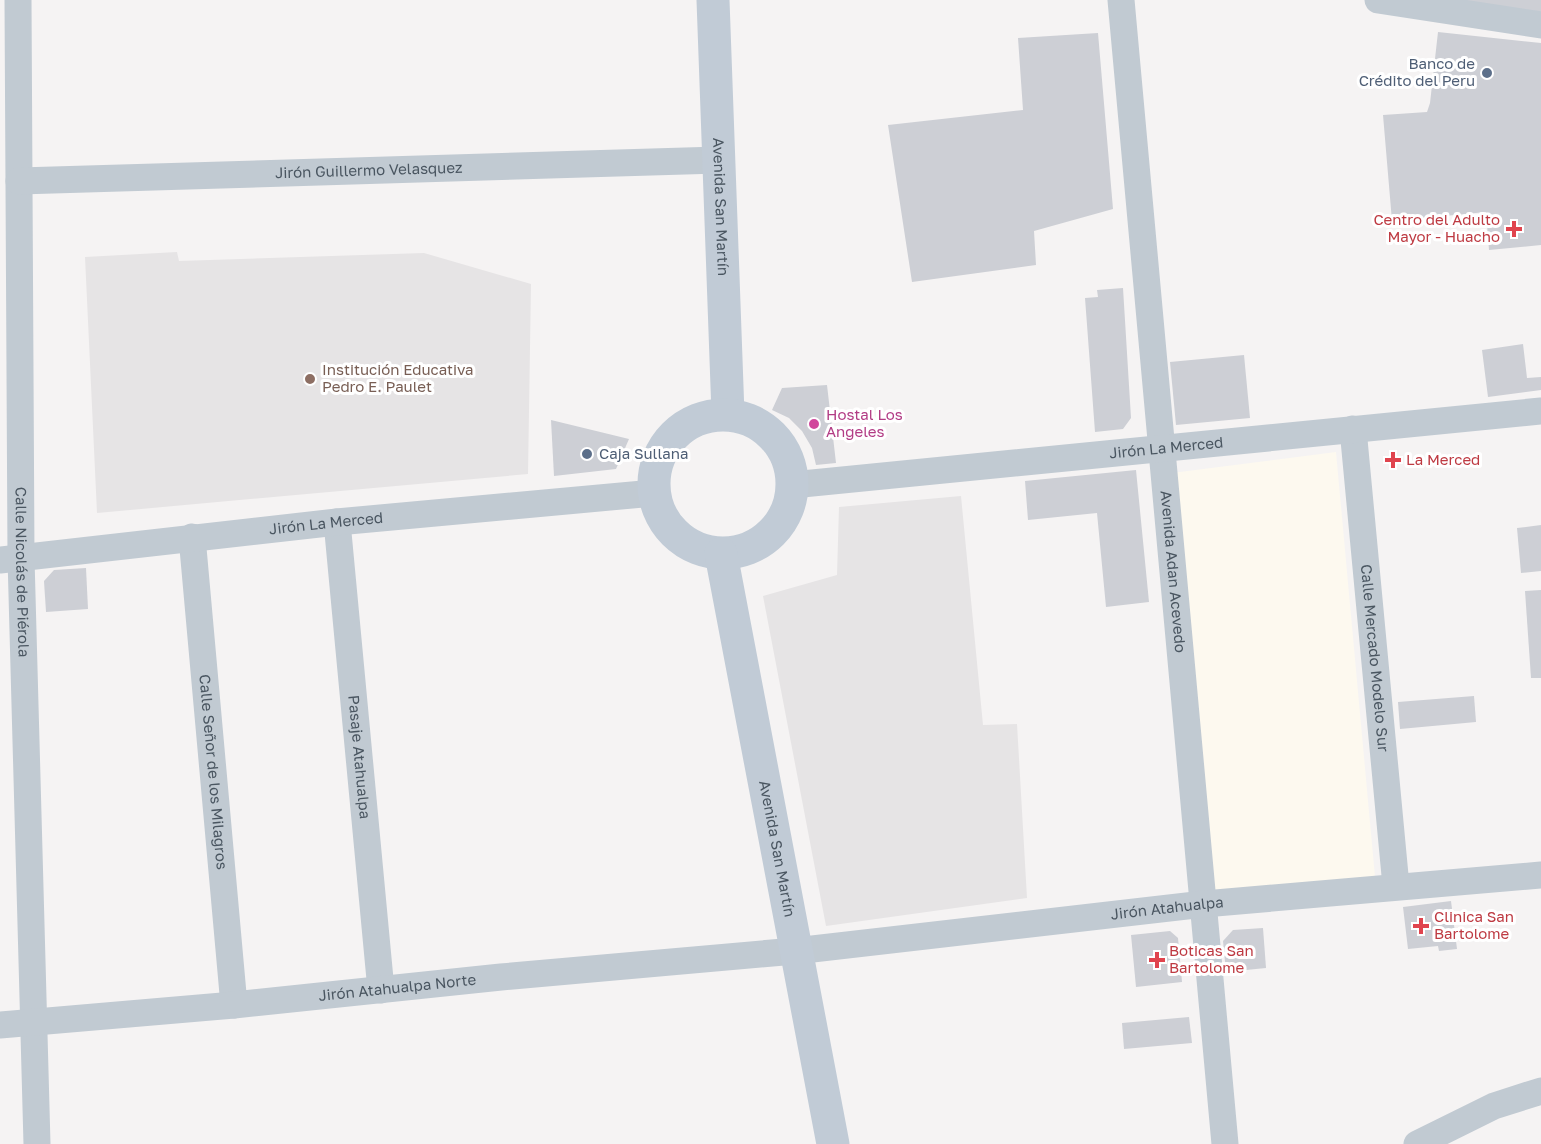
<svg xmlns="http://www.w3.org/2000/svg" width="1541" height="1144" font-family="'Golos Text',sans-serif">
	<rect width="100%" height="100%" fill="#f5f3f3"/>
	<polygon fill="#fdf9ef" points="1336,452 1375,877 1212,894 1172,473"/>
	<g fill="#e6e4e5">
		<polygon points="177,252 179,261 424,253 531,284 528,474 97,513 85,257"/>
		<polygon points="961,496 983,725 1017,724 1027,898 826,926 763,596 837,575 839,507"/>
	</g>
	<g fill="#cdcfd5">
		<polygon points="1457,0 1541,0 1541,12"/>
		<polygon points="1438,32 1541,43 1541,245 1489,250 1486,212 1392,221 1383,115 1427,112 1430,103"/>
		<polygon points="1098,33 1113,209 1034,231 1036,265 912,282 888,125 1023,110 1018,38"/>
		<polygon points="1123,288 1131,418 1123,429 1095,432 1085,298 1098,297 1097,290"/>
		<polygon points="1523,344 1527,378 1541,377 1541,390 1488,397 1482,350"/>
		<polygon points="1244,355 1250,418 1176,425 1170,362"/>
		<polygon points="827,385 836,463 816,465 812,448 802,431 789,418 772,410 782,388"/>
		<polygon points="551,420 629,439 616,469 554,476"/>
		<polygon points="1136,470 1149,602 1106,607 1097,513 1028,520 1025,481"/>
		<polygon points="1541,525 1541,571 1521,573 1517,528"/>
		<polygon points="86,568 88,609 46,612 44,581 54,570"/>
		<polygon points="1541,590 1541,678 1531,678 1525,591"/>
		<polygon points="1474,696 1476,722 1400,729 1398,702"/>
		<polygon points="1451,901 1457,949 1439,951 1438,946 1408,949 1403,907"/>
		<polygon points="1263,928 1266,968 1226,972 1223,941 1233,930"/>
		<polygon points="1170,931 1178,938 1182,982 1136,987 1131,935"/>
		<polygon points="1189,1017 1192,1043 1124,1049 1122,1023"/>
	</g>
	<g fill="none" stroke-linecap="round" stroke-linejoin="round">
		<g stroke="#c1cad2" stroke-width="27">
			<path id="s1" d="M18,0l3,558 16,586"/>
			<path id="s2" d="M1121,0l104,1144"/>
			<polyline points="1378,0 1541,25"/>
			<path id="s3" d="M19,181l700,-21"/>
			<path id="s4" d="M1353,429l43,457"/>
			<path id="s5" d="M792,485l749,-74"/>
			<path id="s6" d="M337,522l44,468"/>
			<path id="s7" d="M192,537l42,468"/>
			<path id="s8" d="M0,560l337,-38 317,-29"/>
			<path id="s9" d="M0,1025l234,-20 267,-28 294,-26 409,-47 337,-29"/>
			<polyline points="1417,1144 1494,1106 1541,1091"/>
		</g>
		<g stroke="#c1cbd6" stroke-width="33">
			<path id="s10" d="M713,0l15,414"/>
			<circle cx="723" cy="484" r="69"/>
			<path id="s11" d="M721,554l112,590"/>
		</g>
	</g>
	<g fill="#5c6f8a" stroke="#fff" stroke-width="2">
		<circle cx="1487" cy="73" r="6"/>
		<circle cx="587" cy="454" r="6"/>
	</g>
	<g fill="#e0444e" stroke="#fff" stroke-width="2">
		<path d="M1511 220h6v6h6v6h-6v6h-6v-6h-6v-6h6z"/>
		<path d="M1390 451h6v6h6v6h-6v6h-6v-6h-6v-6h6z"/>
		<path d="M1418 917h6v6h6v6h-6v6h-6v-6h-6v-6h6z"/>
		<path d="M1154 951h6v6h6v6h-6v6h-6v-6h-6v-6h6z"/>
	</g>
	<circle fill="#8d6e63" stroke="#fff" stroke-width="2" cx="310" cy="379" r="6"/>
	<circle fill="#d1479c" stroke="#fff" stroke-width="2" cx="814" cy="424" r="6"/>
	<g text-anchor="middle" stroke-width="6" stroke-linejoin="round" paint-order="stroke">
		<g font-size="15" fill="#4e5e75" stroke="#fff" text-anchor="end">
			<text x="1475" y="69">Banco de<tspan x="1475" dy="17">Crédito del Peru</tspan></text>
			<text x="599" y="459" text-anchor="start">Caja Sullana</text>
		</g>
		<g font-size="15" fill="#4a5661" stroke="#fff">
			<text dy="5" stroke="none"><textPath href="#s3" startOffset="350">Jirón Guillermo Velasquez</textPath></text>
			<text dy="5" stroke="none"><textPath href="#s10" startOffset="207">Avenida San Martín</textPath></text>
			<text dy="5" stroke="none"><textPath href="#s5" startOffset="376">Jirón La Merced</textPath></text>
			<text dy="5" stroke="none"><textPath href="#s8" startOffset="328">Jirón La Merced</textPath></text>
			<text dy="5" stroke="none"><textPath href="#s1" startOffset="572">Calle Nicolás de Piérola</textPath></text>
			<text dy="5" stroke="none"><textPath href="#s2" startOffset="574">Avenida Adan Acevedo</textPath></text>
			<text dy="5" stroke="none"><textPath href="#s4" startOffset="230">Calle Mercado Modelo Sur</textPath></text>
			<text dy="5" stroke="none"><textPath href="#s6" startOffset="236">Pasaje Atahualpa</textPath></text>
			<text dy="5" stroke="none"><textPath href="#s7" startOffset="236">Calle Señor de los Milagros</textPath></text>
			<text dy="5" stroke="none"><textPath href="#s11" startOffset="300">Avenida San Martín</textPath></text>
			<text dy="5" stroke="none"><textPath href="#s9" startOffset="1173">Jirón Atahualpa</textPath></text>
			<text dy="5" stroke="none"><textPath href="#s9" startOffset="399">Jirón Atahualpa Norte</textPath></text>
		</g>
		<g font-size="15" fill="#be3a42" stroke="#fff" text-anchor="start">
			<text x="1500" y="225" text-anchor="end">Centro del Adulto<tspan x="1500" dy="17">Mayor - Huacho</tspan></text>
			<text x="1406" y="465">La Merced</text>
			<text x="1434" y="922">Clinica San<tspan x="1434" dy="17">Bartolome</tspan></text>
			<text x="1169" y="956">Boticas San<tspan x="1169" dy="17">Bartolome</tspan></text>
		</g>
		<g font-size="15" fill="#785e54" stroke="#fff" text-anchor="start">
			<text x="322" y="375">Institución Educativa<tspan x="322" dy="17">Pedro E. Paulet</tspan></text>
		</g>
		<g font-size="15" fill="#b23c85" stroke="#fff" text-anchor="start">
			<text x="826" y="420">Hostal Los<tspan x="826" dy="17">Angeles</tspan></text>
		</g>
	</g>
</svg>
